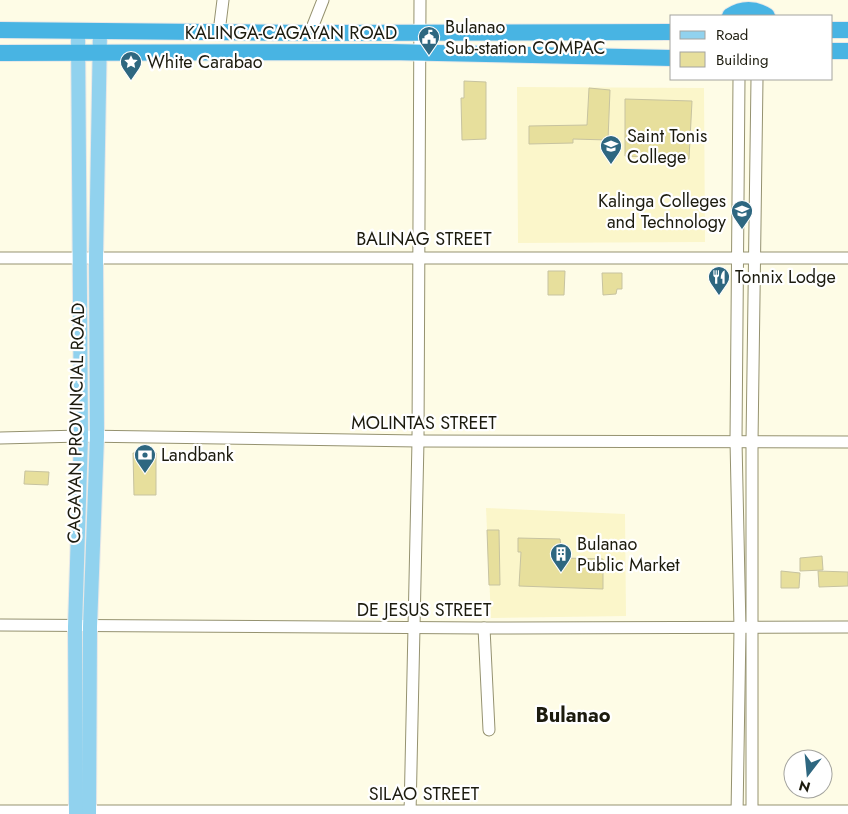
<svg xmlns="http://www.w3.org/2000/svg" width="848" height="814" font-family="Jost,sans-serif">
	<rect width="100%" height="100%" fill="#fefce6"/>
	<g fill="#fbf6ca">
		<polygon points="517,87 704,88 705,242 518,243"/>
		<polygon points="486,508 625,514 626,616 491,618"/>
	</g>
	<g fill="#e7df9c" stroke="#c7c3a0">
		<polygon points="464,81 486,82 486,139 462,140 461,98 464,98"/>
		<polygon points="589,88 610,90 608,140 573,139 573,143 529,144 529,126 587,125"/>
		<polygon points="625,99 692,101 689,159 625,156"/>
		<polygon points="548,271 565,271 564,295 548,295"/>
		<polygon points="602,273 622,273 622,289 617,289 616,294 603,295"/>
		<polygon points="133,453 156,453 156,495 134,495"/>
		<polygon points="25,471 49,472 48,485 24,484"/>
		<polygon points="487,530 499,530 500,585 489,585"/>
		<polygon points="518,538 560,539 563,558 603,559 603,589 519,586 521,552 518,552"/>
		<polygon points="822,556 823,570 800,571 800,558"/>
		<polygon points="781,571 800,573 799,588 781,588"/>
		<polygon points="818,571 848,572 848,586 819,587"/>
	</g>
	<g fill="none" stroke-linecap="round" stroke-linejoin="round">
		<g stroke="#959270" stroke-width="13">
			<g id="minor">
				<polyline points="219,32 223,0"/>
				<polyline points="310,33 323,0"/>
				<polyline points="0,258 848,258"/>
				<polyline points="0,438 81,436 418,441 848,442"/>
				<polyline points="0,625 484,628 848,627"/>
				<polyline points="484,628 489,730"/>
				<polyline points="0,811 848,811"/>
				<polyline points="410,814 418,441 420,0"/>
				<polyline points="737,814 740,629 736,441 739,79"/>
				<polyline points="752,814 752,442 757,79"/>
			</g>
		</g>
		<g stroke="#e8e8e7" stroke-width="16">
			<g id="major">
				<polyline points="76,814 75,627 81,436 78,32"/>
				<polyline points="89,814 90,627 97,437 96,258 100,32"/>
			</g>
		</g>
		<g stroke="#e8e8e7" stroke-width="18">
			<g id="highway">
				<path d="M730,16c12,-8 25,-8 37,0"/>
				<polyline points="0,30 310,33 672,32"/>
				<polyline points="832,30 848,30"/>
				<polyline points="832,51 848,51"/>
				<polyline points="0,53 389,52 672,58"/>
			</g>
		</g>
		<use href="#minor" stroke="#fff" stroke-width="11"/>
		<use href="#major" stroke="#91d2ee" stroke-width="14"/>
		<use href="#highway" stroke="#48b4e3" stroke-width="16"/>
	</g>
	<defs>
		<g id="civic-pin" transform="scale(1.125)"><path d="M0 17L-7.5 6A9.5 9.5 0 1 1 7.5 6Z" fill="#2e6780" stroke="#fff"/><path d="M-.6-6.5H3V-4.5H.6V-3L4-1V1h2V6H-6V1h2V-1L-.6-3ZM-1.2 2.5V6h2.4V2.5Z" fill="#fff"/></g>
		<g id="sight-pin" transform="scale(1.125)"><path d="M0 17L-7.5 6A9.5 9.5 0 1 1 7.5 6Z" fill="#2e6780" stroke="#fff"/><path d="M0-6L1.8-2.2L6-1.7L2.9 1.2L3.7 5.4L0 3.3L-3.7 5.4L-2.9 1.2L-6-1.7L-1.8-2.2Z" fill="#fff"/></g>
		<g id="university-pin" transform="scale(1.125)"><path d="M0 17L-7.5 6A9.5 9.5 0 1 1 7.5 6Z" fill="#2e6780" stroke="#fff"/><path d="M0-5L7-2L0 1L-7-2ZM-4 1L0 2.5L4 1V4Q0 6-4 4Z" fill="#fff"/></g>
		<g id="restaurant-pin" transform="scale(1.125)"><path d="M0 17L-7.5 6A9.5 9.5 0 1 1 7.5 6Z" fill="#2e6780" stroke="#fff"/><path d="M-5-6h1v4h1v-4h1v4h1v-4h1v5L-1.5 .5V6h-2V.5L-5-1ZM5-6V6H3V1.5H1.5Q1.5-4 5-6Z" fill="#fff"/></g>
		<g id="bank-pin" transform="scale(1.125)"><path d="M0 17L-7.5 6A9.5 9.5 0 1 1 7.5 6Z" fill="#2e6780" stroke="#fff"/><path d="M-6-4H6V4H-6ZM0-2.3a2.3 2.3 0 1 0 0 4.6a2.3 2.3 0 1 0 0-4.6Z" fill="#fff"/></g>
		<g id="building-pin" transform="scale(1.125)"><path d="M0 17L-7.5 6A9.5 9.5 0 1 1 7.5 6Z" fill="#2e6780" stroke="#fff"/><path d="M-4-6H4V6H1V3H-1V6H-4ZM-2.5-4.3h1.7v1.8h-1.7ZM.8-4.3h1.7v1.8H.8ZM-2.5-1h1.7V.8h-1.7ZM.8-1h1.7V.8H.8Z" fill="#fff"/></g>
	</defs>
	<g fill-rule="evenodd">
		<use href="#civic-pin" x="429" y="37"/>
		<use href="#sight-pin" x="131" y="62"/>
		<use href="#university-pin" x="611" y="146"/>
		<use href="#university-pin" x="742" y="211"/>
		<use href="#restaurant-pin" x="719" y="277"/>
		<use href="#bank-pin" x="145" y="455"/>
		<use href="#building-pin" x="561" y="554"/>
	</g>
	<g text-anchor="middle" stroke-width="4.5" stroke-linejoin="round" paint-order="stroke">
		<g font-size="18" fill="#1c1b0e" stroke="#fff" text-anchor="start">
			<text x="445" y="33">Bulanao<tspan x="445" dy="21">Sub-station COMPAC</tspan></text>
			<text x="147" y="68">White Carabao</text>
			<text x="627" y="142">Saint Tonis<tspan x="627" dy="21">College</tspan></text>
			<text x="726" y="207" text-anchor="end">Kalinga Colleges<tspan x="726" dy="21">and Technology</tspan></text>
			<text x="735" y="283">Tonnix Lodge</text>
			<text x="161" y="461">Landbank</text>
			<text x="577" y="550">Bulanao<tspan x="577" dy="21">Public Market</tspan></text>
		</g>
		<g font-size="18" fill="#1c1b0e" stroke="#fff">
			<text x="291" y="39">KALINGA-CAGAYAN ROAD</text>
			<text x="424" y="245">BALINAG STREET</text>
			<text transform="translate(76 423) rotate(-89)" y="6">CAGAYAN PROVINCIAL ROAD</text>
			<text x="424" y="429">MOLINTAS STREET</text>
			<text x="424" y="616">DE JESUS STREET</text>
			<text x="424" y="800">SILAO STREET</text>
		</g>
		<g font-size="20" font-weight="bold" fill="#1c1b0e" stroke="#fff">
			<text x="573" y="722">Bulanao</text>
		</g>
	</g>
	<rect x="670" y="15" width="162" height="65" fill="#ffffff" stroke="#a4a49f"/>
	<rect x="680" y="31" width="25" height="8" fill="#91d2ee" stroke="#a4a49f"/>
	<text x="716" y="40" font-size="15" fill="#1c1b0e">Road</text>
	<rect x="680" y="52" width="25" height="15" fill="#e7df9c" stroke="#a4a49f"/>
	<text x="716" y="65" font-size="15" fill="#1c1b0e">Building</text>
	<g transform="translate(808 774) rotate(196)"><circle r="24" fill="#ffffff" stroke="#a4a49f"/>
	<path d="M0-4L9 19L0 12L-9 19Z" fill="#2e6780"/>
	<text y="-8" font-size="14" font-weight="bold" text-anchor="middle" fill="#1c1b0e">N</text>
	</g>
</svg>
